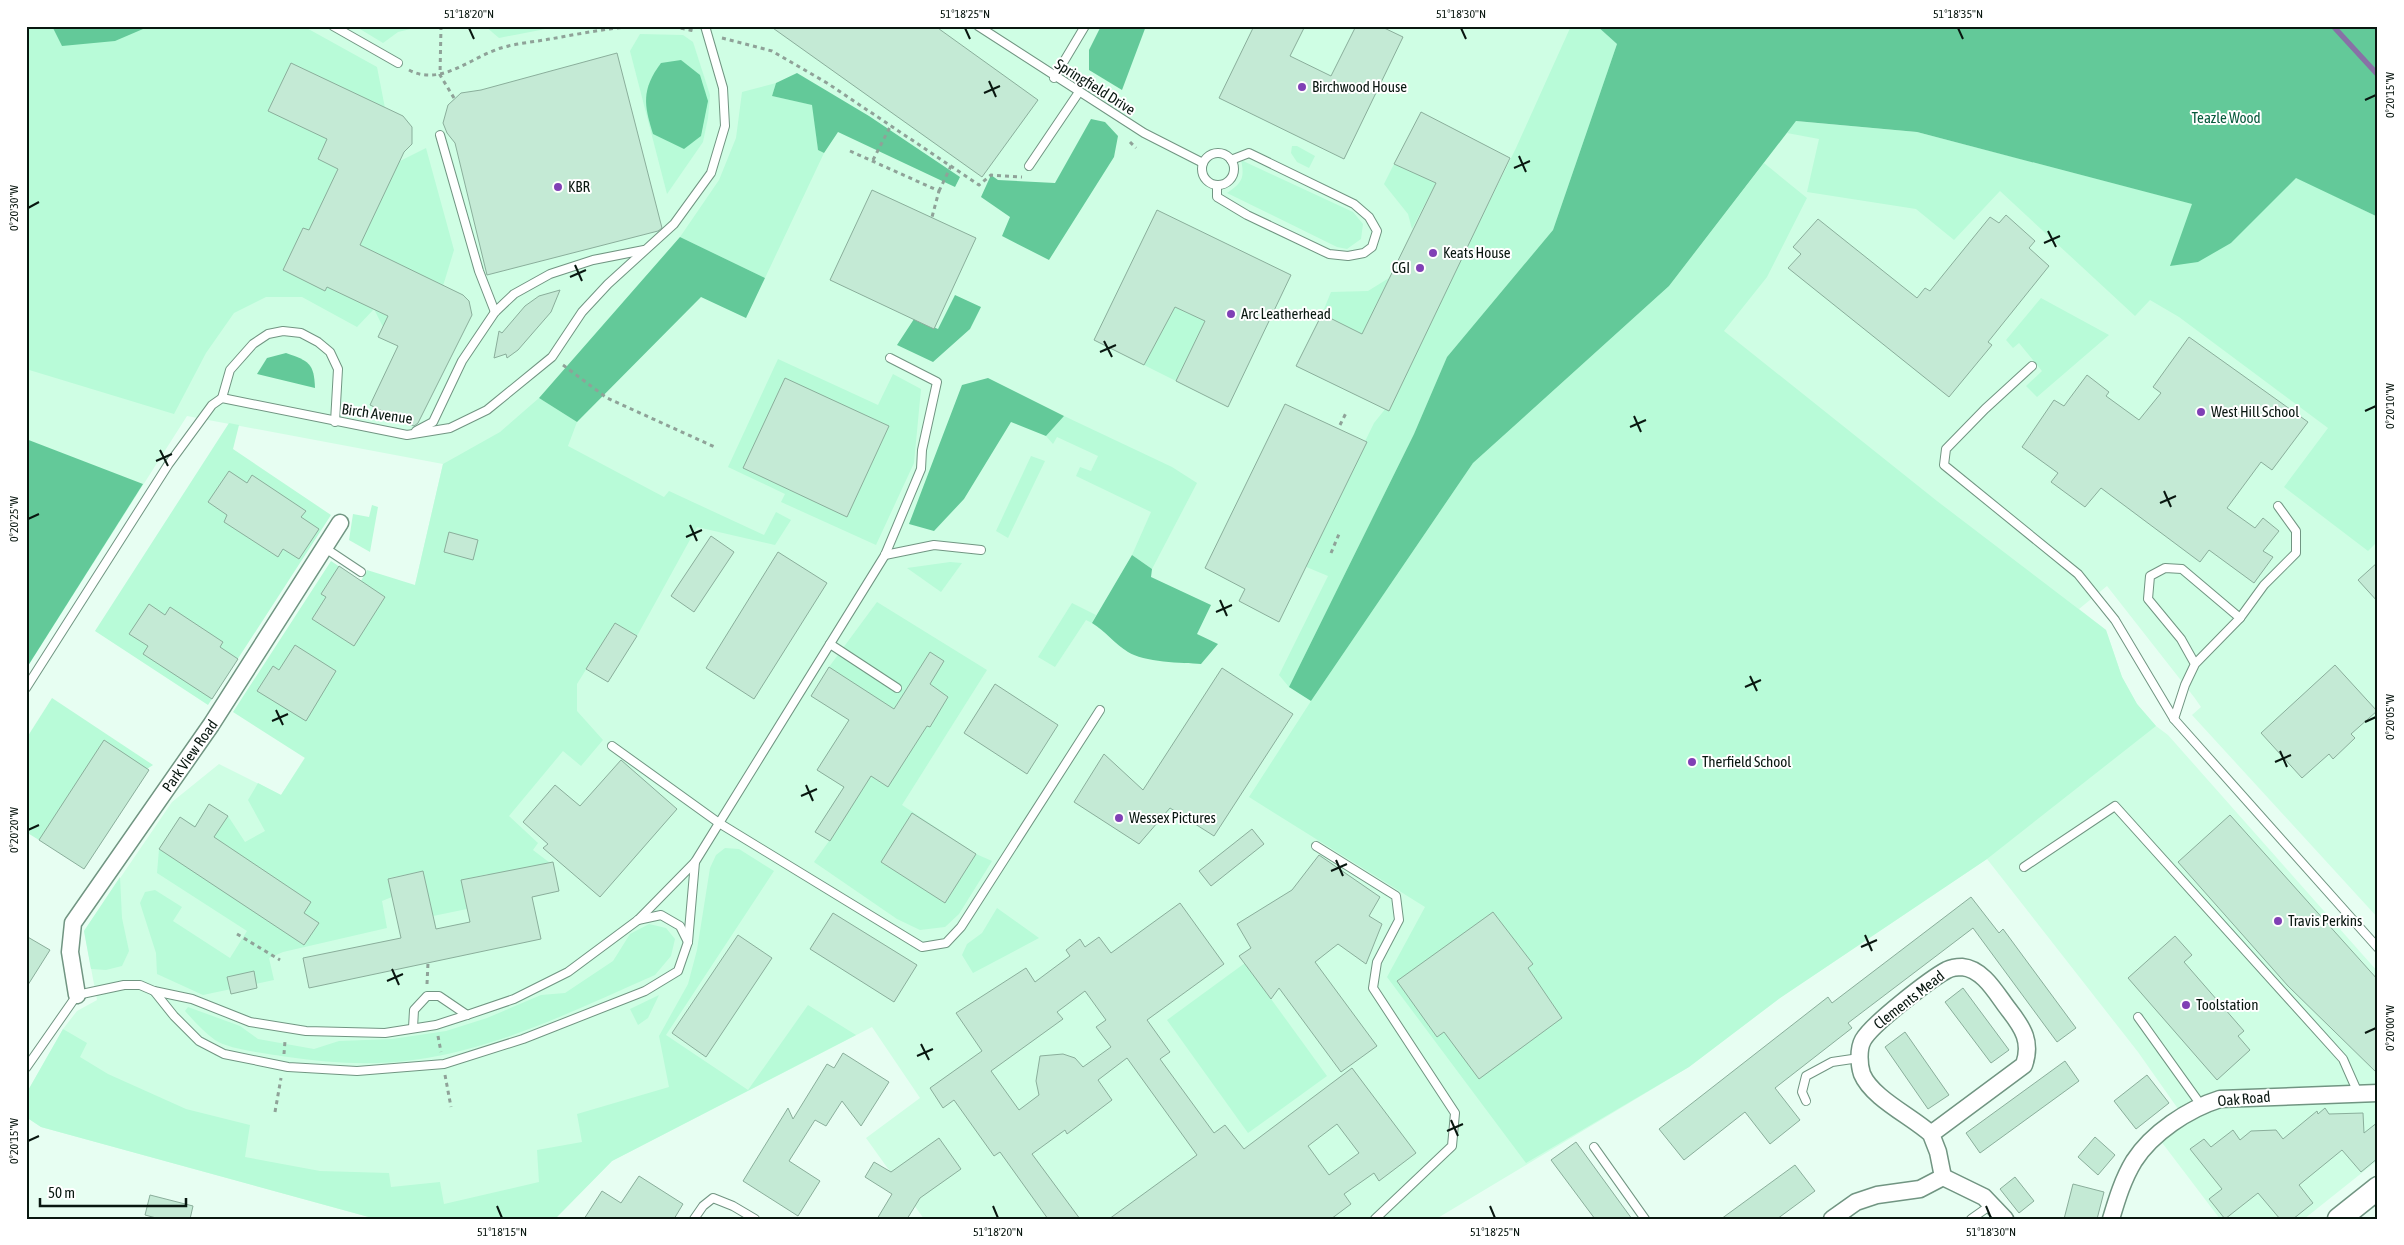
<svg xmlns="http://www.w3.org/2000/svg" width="2404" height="1245" font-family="'Asap Condensed',sans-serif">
	<rect width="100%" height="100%" fill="#e7fef2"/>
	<polygon fill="#cffee4" points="26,26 1597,26 1617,44 1796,121 2378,217 2378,918 2192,715 2201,707 2194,697 2107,586 2079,609 2106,630 2122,677 2137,704 2156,726 2168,735 2378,972 2378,1160 2304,1219 2220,1219 2157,1136 2183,1116 2138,1052 1987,859 1780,998 1689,1067 1436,1219 924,1219 866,1138 920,1098 872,1027 612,1161 555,1219 376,1219 41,1127 26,1117 26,1094 63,1029 77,1011 97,1000 84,931 172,802 219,764 281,795 415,585 443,464 187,416 26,669"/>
	<g fill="#b8fbd8">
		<polygon points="26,26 303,26 377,67 385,108 400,161 426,148 454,250 443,286 383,327 374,309 357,327 302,297 266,297 234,313 206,353 174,414 26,369"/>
		<polygon points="355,26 423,26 398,32 383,43"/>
		<polygon points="485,26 561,26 499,38"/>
		<polygon points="1571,26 1597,26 1617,44 1553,230 1447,357 1414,434 1289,687 1279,675 1328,576 1304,566 1374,423 1390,403 1516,148"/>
		<polygon points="640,34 683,35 693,42 710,95 708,118 703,142 667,194 630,51"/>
		<polygon points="776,83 772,96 813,105 818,150 824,153 765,278 680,237 719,180 736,138 742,92"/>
		<polygon points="1796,121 1917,132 2193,204 2171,266 2231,243 2296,177 2378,217 2378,541 2368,551 2284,487 2328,428 2179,317 2150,300 2135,316 2000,191 1954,240 1916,209 1807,192 1819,139 1787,133"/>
		<polygon points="1292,146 1297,146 1315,156 1309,168 1297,162 1291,153"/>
		<path d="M1241,160l112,52 10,12 -2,15 -14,10 -10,-2 -110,-54c15,-10 18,-15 14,-33z"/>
		<polygon points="1764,163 1807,198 1767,277 1724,331 1937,501 2106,630 2122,677 2137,704 2156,726 1987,859 1780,998 1689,1067 1526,1163 1387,977 1425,907 1249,797 1311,701 1473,463 1669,286"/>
		<polygon points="1394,164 1436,183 1412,229 1408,214 1384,184"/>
		<polygon points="1389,278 1362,334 1322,314 1331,292 1368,291"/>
		<polygon points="2041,298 2109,335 2037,397 2026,386 2042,371 2019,343 2013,348 2006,340"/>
		<polygon points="1175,307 1205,321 1176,381 1144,365"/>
		<polygon points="778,359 878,405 893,374 921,389 914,463 876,545 781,502 785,494 728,467"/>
		<polygon points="539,398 577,422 568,446 664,497 669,491 764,535 776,512 791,520 775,545 697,527 637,636 615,623 577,684 577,711 603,740 581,766 563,751 509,816 538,843 533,850 554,866 492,894 488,874 461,880 467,909 433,916 423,871 389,878 392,897 382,901 387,928 283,952 269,958 274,980 203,995 157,974 156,953 140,903 145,892 155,890 182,907 173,921 230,958 247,931 157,873 159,849 180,817 195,826 209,804 228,816 245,842 265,831 248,800 258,783 281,795 305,758 233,712 331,561 361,581 367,570 415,585 443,464 500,432"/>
		<polygon points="1064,416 1172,467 1197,483 1152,569 1132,555 1151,512 1076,476 1080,467 1091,471 1098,456 1057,437 1053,444 1046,436"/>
		<polygon points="229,423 239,425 233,449 331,515 208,705 95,631"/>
		<polygon points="1031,456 1045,461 1008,538 996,531"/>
		<polygon points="372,505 378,507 370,552 349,540 353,514 369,517"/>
		<polygon points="950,562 962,563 941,592 907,568"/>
		<polygon points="877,602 987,670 902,805 976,854 992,861 959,914 945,927 920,930 897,919 814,862 829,841 815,832 844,787 817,770 867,692 829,667"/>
		<polygon points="1072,603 1096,615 1092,623 1086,620 1055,667 1038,657"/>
		<polygon points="52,698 153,765 39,840 26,832 26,739"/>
		<polygon points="725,848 739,849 774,871 666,1035 748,1090 808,1005 856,1035 612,1161 555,1219 376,1219 41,1127 26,1117 26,1094 63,1029 87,1043 80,1057 108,1074 186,1109 250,1125 245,1157 320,1171 389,1173 391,1187 440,1182 444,1204 539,1182 537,1150 582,1142 577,1114 669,1087 659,1036 688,984 697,950 710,868 716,855"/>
		<polygon points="120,877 122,918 129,951 122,966 106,970 91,969 84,931"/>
		<polygon points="997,908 1039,938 973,973 962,955 967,944 982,933"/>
		<path d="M649,924l17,4 9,11 -4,17 -16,19c-78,34 -157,74 -242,85 -41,6 -84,3 -125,-3 -18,-3 -58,-7 -73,-17 -11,-8 -21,-19 -30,-29l3,-4 52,19 18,13 56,10 25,-8 53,-2 54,-8 41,-13 54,-23 24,-2 48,-32 17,-27z"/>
		<polygon points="1245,963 1327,1076 1248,1133 1167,1020"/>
		<polygon points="659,995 648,1018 638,1025 630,1009"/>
	</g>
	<g fill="#63c999">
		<polygon points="52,26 150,26 115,41 62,46"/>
		<polygon points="1101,26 1146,26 1122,90 1089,70 1089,50"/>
		<polygon points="1597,26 2378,26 2378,217 2296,178 2231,243 2198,262 2170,266 2192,204 1917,132 1796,121 1669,286 1473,463 1311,701 1289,687 1414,434 1447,357 1553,230 1617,44"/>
		<path d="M681,60l19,15 8,26 -7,35 -17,13 -31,-15c-9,-29 -12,-44 8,-71z"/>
		<polygon points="797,73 869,116 960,177 955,187 838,132 824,153 818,150 812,105 772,96 776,83"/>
		<polygon points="1091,119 1105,122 1118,136 1114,157 1049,260 1002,236 1010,217 981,197 991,175 998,180 1055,183"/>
		<polygon points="680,237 765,278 746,318 701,297 577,422 539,398"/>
		<polygon points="955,295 981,307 970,329 933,362 897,345 914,319 938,329"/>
		<path d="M286,353c23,8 28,10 29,35l-58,-14 10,-16z"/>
		<polygon points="988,378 1064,416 1046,436 1011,422 964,499 934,531 909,524 962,385"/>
		<polygon points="26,439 143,484 26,669"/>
		<path d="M1132,555l20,14 -1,8 60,28 -14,29 21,10 -17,20c-18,-1 -58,-2 -73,-12 -13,-8 -23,-21 -36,-29z"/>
	</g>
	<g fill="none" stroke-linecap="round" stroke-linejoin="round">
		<polyline stroke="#8871a6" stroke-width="5.5" points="2333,26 2378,75"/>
	</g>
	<g fill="#c4ead5" stroke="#8aae9b" fill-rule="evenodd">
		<polygon points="770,26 935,26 1038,100 982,177"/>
		<polygon points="1254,26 1305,26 1290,56 1331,76 1356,26 1380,26 1403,37 1344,159 1219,98"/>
		<polygon points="617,53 662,228 658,231 487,275 455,143 447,133 443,123 448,105 461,93 481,90"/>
		<polygon points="291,63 403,116 412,127 412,144 404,152 360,245 463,295 469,301 472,315 418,423 414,426 370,405 398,346 378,337 388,316 327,287 325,291 283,270 303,228 309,230 338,169 318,159 327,139 268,111"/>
		<polygon points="1421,112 1510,158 1389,411 1296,366 1322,314 1362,334 1436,183 1394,164"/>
		<polygon points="872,190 976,238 934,329 830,280"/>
		<polygon points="1157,210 1291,275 1228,407 1176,381 1205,321 1175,307 1144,365 1094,340"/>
		<polygon points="2006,215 2035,241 2029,248 2049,266 1988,342 1992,345 1949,397 1788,268 1801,254 1793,247 1818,219 1917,298 1925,288 1930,291 1990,217 1999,223"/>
		<polygon points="560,290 551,312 518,350 507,358 506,354 494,358 499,331 502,333 525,306 539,296"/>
		<polygon points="2189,337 2308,422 2272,470 2261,462 2227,508 2255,528 2263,518 2279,531 2263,551 2273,557 2254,583 2209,550 2200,562 2101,488 2085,507 2051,482 2058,473 2022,447 2054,400 2064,406 2087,375 2109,392 2106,396 2139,420 2161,393 2153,387"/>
		<polygon points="785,378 889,426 847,517 743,468"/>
		<polygon points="1285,404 1367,442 1279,622 1239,601 1245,589 1205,568"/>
		<polygon points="229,471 247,483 252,475 306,511 301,517 319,529 299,559 283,549 278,557 224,522 227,515 208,502"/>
		<polygon points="449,532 478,540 473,560 444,552"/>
		<polygon points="711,536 734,552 694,612 671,596"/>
		<polygon points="778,552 827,583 754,699 706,668"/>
		<polygon points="2378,562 2378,602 2358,580"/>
		<polygon points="339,566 385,597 354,646 312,619 326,597 321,594"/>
		<polygon points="149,604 165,615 170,607 223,642 220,647 238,659 212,699 143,654 148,646 129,634"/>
		<polygon points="615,623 637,636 608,682 586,669"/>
		<polygon points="295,645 336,671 306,721 257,691 273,666 279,670"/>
		<polygon points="930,652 944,661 930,684 948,697 930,727 927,726 888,787 871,776 830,841 815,832 844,787 817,770 849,720 811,696 829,667 894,709"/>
		<polygon points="2335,665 2377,711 2351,734 2355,738 2333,759 2329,754 2302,778 2261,733"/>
		<polygon points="1222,668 1293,714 1214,836 1170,808 1139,844 1074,802 1104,754 1143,790"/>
		<polygon points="995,684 1058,725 1027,774 964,733"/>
		<polygon points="104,740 149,770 84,869 39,840"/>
		<polygon points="621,760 677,809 600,897 543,848 548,844 523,822 555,785 580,806"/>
		<polygon points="209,804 228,816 214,837 311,902 304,913 319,923 304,945 159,849 180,817 195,827"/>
		<polygon points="912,813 976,854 945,903 881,862"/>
		<polygon points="2230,815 2378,980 2378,1074 2288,986 2178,862"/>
		<polygon points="1252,829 1264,844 1211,886 1199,871"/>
		<polygon points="1319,855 1380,897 1369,916 1382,924 1366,964 1338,944 1315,962 1377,1046 1341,1072 1279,988 1271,999 1239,956 1251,948 1237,924 1292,890"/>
		<polygon points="553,862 559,891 532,897 541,939 309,988 303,958 401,938 388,879 423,871 436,929 470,922 461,880"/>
		<polygon points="1971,897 1999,933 2003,929 2076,1028 2057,1042 1973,928 1848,1023 1852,1028 1775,1088 1800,1120 1770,1144 1745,1112 1684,1160 1659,1129 1828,997 1832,1003"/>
		<path d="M1180,903l44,61 -77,56 23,32 -10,7 54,74 11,-8 19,24 108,-81 64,85 -37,28 -5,-8 -30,21 7,10 -20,15h-222l88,-64 -70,-97 -29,22 14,20 -45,34 -2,-4 -33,24 48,65h-32l-48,-67 -6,4 -40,-56 -11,8 -13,-20 52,-37 -26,-38 70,-45 9,14 35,-26 -4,-6 14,-11 5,8 14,-10 12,16zM1085,991l21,29 -10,7 15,20 -28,20 -8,-9 -12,-4 -23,2 -4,25 3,14 -20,15 -28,-39 72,-52 -6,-7zM1337,1124l22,29 -30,22 -21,-29z"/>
		<polygon points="1493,912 1533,964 1528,968 1562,1018 1479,1079 1444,1032 1437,1037 1397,981"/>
		<polygon points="833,913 917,965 894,1002 810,949"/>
		<polygon points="738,935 772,958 706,1057 672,1033"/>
		<polygon points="26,936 50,950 26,988"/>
		<polygon points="2175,936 2192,955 2184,962 2244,1031 2238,1036 2250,1050 2217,1080 2128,978"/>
		<polygon points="254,971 257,988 231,994 227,977"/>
		<polygon points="1963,988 2009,1050 1991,1063 1945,1002"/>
		<polygon points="1905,1032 1949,1095 1928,1109 1885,1047"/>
		<polygon points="843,1053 889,1082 861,1126 842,1101 826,1126 815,1120 789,1161 820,1181 798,1216 743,1181 788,1108 793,1119 827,1064 834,1068"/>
		<polygon points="2065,1061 2079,1081 1980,1153 1966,1133"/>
		<polygon points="2147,1075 2169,1103 2136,1129 2114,1101"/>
		<polygon points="2325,1108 2329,1114 2363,1113 2364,1133 2378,1122 2378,1158 2361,1172 2342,1150 2299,1185 2313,1203 2293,1219 2280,1219 2258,1193 2225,1219 2209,1199 2222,1189 2190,1149 2204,1139 2211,1147 2233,1130 2240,1140 2251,1131 2276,1130 2283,1139 2317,1111 2318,1114"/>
		<polygon points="2095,1137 2115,1155 2098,1175 2078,1157"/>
		<polygon points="939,1138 961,1169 920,1198 907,1219 877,1219 892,1194 865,1177 874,1162 891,1172"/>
		<polygon points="1576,1142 1632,1219 1595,1219 1551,1160"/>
		<polygon points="1795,1165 1815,1191 1777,1219 1721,1219"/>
		<polygon points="639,1176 683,1204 674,1219 584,1219 602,1191 621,1203"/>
		<polygon points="2015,1177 2034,1201 2019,1213 2000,1189"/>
		<polygon points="2073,1184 2104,1192 2097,1219 2064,1219"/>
		<polygon points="150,1195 193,1206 190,1219 160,1219 145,1215"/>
	</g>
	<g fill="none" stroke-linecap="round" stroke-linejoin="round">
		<g stroke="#719582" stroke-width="10">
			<g id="service">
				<polyline points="333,26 398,63"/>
				<polyline points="978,26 1144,133 1203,163"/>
				<polyline points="1054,78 1085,26"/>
				<polyline points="440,135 479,271 495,312"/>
				<circle cx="1218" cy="169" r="16"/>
				<polyline points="1029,166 1079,92"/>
				<polyline points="1217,186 1217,197 1247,215 1329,254 1348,256 1364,253 1372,247 1377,231 1369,217 1354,204 1249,153 1231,160"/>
				<polyline points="2032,366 1985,409 1946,449 1944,465 2078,574 2115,620 2174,719 2378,948"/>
				<polyline points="222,398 230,370 253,344 268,334 283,331 301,333 318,342 330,352 338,369 335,422"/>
				<polyline points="416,431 433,422 462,361 495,312 514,294 550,274 593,260 644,250"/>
				<polyline points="325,548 361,572"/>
				<polyline points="885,555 934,545 981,550"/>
				<polyline points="2240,618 2264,585 2296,553 2296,531 2278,506"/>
				<polyline points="830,644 897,688"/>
				<polyline points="26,688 168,465 212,405 222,398 407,435 450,428 487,410 552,357 582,312 608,284 674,224 711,173 725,126 723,88 705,26"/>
				<polyline points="2174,719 2185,685 2195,664 2240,618 2182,569 2165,568 2150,576 2148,599 2181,639 2195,664"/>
				<polyline points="612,746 719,823 922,947 946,943 961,927 1100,710"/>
				<polyline points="1316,846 1396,896 1399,920 1377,962 1373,988 1455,1113 1452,1146 1375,1219"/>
				<polyline points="2024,867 2115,806 2343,1059 2358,1093"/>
				<polyline points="638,920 661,915 680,926 688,942"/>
				<polyline points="154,991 174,1016 199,1041 224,1054 288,1067 357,1071 444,1064 523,1039 645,991 678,971 688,942 695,862"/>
				<polyline points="2138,1017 2201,1105"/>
				<polyline points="413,1028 414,1010 427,996 439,996 467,1015"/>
				<polyline points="26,1068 77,995 124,985 140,985 154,991 192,999 250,1022 306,1031 385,1033 436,1025 467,1015 514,999 568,972 638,920 695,862 885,555 921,469 922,450 937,382 890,358"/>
				<polyline points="1806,1101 1802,1092 1806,1076 1832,1062 1859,1058"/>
				<polyline points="1594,1147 1645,1219"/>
				<polyline points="694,1219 703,1206 713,1198 733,1206 755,1219"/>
				<polyline points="1971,1219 1991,1205"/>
			</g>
		</g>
		<g stroke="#719582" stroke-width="19">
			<g id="minor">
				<polyline points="77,995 70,952 73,923 211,725 340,523"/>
				<path d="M1931,1134c-20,-18 -59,-36 -69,-60 -3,-9 -4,-25 1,-34 9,-16 67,-61 84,-70 4,-2 11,-3 15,-3 22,2 35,28 47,43 14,18 23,32 15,55l-93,69 7,18 5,25"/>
				<polyline points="1832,1219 1856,1202 1877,1195 1920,1189 1943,1177 1984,1197 2005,1219"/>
				<path d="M2111,1219c6,-20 12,-40 23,-58 18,-28 54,-52 86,-62l158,-6"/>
			</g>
		</g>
		<g stroke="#719582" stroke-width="25">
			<polyline id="secondary" points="2339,1219 2378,1188"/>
		</g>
		<g stroke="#8fa298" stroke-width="3" stroke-dasharray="4 4" stroke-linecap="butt">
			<polyline points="441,26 440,75 454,98"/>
			<polyline points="722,38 772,51 827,83 979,185 991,175 1022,177"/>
			<path d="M409,70c32,17 62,-13 92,-22 16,-5 33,-6 49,-9 46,-8 98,-20 144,-8"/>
			<polyline points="1130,142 1136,148"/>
			<polyline points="850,151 939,191 932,217"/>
			<polyline points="873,160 891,125"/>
			<polyline points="939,191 951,166"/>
			<polyline points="563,365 607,398 717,448"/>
			<polyline points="1340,425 1346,413"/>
			<polyline points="1331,553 1339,534"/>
			<polyline points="237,934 280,960"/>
			<polyline points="427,984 428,963"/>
			<polyline points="438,1036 441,1052"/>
			<polyline points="284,1054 285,1041"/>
			<polyline points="445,1075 451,1107"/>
			<polyline points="275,1112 281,1078"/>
		</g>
		<use href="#service" stroke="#fff" stroke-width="8"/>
		<use href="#minor" stroke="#fff" stroke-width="16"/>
		<use href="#secondary" stroke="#fff" stroke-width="22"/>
	</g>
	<path fill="none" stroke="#091710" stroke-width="2" d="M469,28l5,11M965,28l5,11M1461,28l5,11M1958,28l5,11M989,81l7,16M984,93l16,-7M2365,100l11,-5M1519,156l7,16M1514,168l16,-7M28,208l11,-6M2048,231l8,16M2044,243l16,-7M575,265l7,16M570,277l16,-7M1104,341l8,16M1100,352l16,-7M2365,411l11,-5M1634,416l7,16M1630,427l16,-7M160,450l8,16M156,461l16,-7M2164,491l7,16M2160,503l16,-7M28,519l11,-5M690,525l7,16M686,537l16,-7M1220,600l7,16M1216,612l16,-7M1750,676l7,15M1745,687l16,-7M276,710l7,15M272,721l16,-7M2365,722l11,-5M2280,751l7,16M2275,762l16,-7M806,785l7,16M801,796l16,-7M28,830l11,-5M1336,860l7,16M1331,871l16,-7M1865,935l7,16M1861,947l16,-7M392,969l7,16M387,981l16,-7M2365,1033l11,-5M921,1044l8,16M917,1056l16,-7M1451,1120l7,16M1447,1131l16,-7M28,1141l11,-5M497,1206l5,12M993,1206l5,12M1490,1206l5,12M1986,1206l5,12"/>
	<g fill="#8040b5" stroke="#fff" stroke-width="2">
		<circle cx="1302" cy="87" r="5"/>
		<circle cx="558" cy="187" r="5"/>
		<circle cx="1433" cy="253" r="5"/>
		<circle cx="1420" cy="268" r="5"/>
		<circle cx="1231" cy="314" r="5"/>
		<circle cx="2201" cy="412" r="5"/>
		<circle cx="1692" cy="762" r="5"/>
		<circle cx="1119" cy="818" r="5"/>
		<circle cx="2278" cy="921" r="5"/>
		<circle cx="2186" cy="1005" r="5"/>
	</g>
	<g text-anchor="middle" stroke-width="4" stroke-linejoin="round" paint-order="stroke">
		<g font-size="15" fill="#091710" stroke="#fff">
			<text transform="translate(1095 87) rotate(32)" y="5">Springfield Drive</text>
			<text transform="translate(377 414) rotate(8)" y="5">Birch Avenue</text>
			<text transform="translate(190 756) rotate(-55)" y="5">Park View Road</text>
			<text transform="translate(1909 1000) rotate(-38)" y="5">Clements Mead</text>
			<text transform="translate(2244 1099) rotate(-5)" y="5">Oak Road</text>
		</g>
		<g font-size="15" fill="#091710" stroke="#fff" text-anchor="start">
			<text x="1312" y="92">Birchwood House</text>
			<text x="568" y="192">KBR</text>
			<text x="1443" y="258">Keats House</text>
			<text x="1410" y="273" text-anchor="end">CGI</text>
			<text x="1241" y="319">Arc Leatherhead</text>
			<text x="2211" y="417">West Hill School</text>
			<text x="1702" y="767">Therfield School</text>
			<text x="1129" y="823">Wessex Pictures</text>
			<text x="2288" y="926">Travis Perkins</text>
			<text x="2196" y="1010">Toolstation</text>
		</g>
		<g font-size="15" fill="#085b3d" stroke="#fff">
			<text x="2226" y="123">Teazle Wood</text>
		</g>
	</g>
	<rect width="2404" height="1245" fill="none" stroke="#ffffff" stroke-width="55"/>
	<path d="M40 1198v8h146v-8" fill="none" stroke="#091710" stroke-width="2.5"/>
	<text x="48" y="1198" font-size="15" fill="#091710" stroke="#ffffff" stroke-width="4" paint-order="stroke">50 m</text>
	<rect x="28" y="28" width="2348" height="1190" fill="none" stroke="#091710" stroke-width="2"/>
	<g font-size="12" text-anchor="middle" fill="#091710">
		<text x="469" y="18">51°18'20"N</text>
		<text x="965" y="18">51°18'25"N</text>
		<text x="1461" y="18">51°18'30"N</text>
		<text x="1958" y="18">51°18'35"N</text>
		<text transform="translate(2390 95) rotate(-90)" y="4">0°20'15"W</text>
		<text transform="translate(14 208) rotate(-90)" y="4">0°20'30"W</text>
		<text transform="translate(2390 406) rotate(-90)" y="4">0°20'10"W</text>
		<text transform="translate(14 519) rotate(-90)" y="4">0°20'25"W</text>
		<text transform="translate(2390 717) rotate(-90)" y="4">0°20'05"W</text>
		<text transform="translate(14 830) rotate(-90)" y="4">0°20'20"W</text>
		<text transform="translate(2390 1028) rotate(-90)" y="4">0°20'00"W</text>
		<text transform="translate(14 1141) rotate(-90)" y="4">0°20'15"W</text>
		<text x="502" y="1236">51°18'15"N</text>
		<text x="998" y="1236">51°18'20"N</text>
		<text x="1495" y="1236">51°18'25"N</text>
		<text x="1991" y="1236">51°18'30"N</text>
	</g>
</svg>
